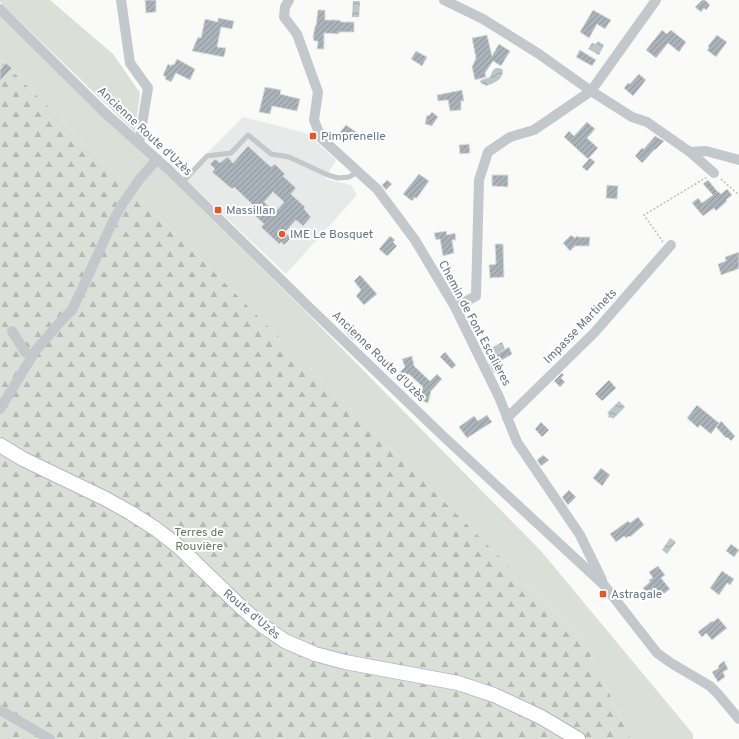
<svg xmlns="http://www.w3.org/2000/svg" width="739" height="739" font-family="Overpass,sans-serif">
	<defs>
		<pattern id="forest-firs" width="22" height="20" patternUnits="userSpaceOnUse"><rect width="22" height="20" fill="#dadfd7"/><path d="M5 1l3.5 6h-7zM16 11l3.5 6h-7z" fill="#b4b9b4"/></pattern>
		<pattern id="water-waves" width="16" height="10" patternUnits="userSpaceOnUse"><rect width="16" height="10" fill="#bbc7cb"/><path d="M0 5q4-4 8 0t8 0" fill="none" stroke="#9ca6aa"/></pattern>
		<pattern id="building-hatch" width="6" height="6" patternUnits="userSpaceOnUse"><rect width="6" height="6" fill="#aab3b9"/><path d="M-1 1l2-2M0 6l6-6M5 7l2-2" fill="none" stroke="#8e969c"/></pattern>
	</defs>
	<rect width="100%" height="100%" fill="#fafaf8"/>
	<polygon fill="#e8e9e9" points="243,117 306,133 336,160 325,179 351,185 357,195 286,274 183,177"/>
	<g fill="#dadfd7">
		<polygon points="0,0 50,0 113,54 140,93 135,132 0,2"/>
		<polygon points="0,10 305,311 541,551 693,734 693,739 631,739 584,641 0,59"/>
	</g>
	<polygon fill="url(#forest-firs)" points="0,59 584,641 631,739 0,739"/>
	<g fill="url(#water-waves)">
		<polygon points="353,1 360,1 359,17 352,17"/>
		<polygon points="598,41 604,45 599,55 588,49 592,43 595,44 597,43"/>
		<path d="M496,68h4l3,2c0,10 -9,13 -17,16l-3,-2 -2,-1 -1,-1 1,-2 9,-3 3,-7z"/>
		<polygon points="502,342 505,349 491,358 488,350"/>
		<polygon points="619,401 625,407 613,419 611,417 610,418 608,417 609,414 607,413"/>
		<polygon points="670,538 676,542 667,554 662,550"/>
	</g>
	<g fill="url(#building-hatch)" stroke="#dcdcda" fill-rule="evenodd">
		<polygon points="145,0 156,0 156,12 146,13"/>
		<polygon points="702,0 705,0 710,5 706,10 704,8 701,12 695,7"/>
		<polygon points="318,10 325,10 325,20 338,20 341,21 341,22 354,22 354,32 339,32 339,34 324,33 324,49 317,49 318,41 314,41 313,37 315,26 316,26"/>
		<polygon points="593,10 611,20 605,29 597,24 589,38 580,32"/>
		<polygon points="218,18 234,21 232,29 221,27 217,47 226,48 224,57 192,51 198,37 201,38 205,19 218,22"/>
		<polygon points="662,30 667,34 671,30 686,42 679,52 668,43 656,58 646,50"/>
		<polygon points="487,35 492,56 499,44 510,51 501,66 493,61 485,73 486,77 475,80 472,67 476,58 472,38"/>
		<polygon points="717,35 727,42 716,57 707,50 709,48 708,46"/>
		<polygon points="580,50 596,60 592,66 576,57"/>
		<polygon points="416,51 427,57 422,66 411,59"/>
		<polygon points="177,59 195,69 190,80 176,73 171,82 165,79 166,77 163,75 168,64 171,66 172,64 174,65"/>
		<polygon points="6,63 12,68 0,81 0,70"/>
		<polygon points="639,74 646,80 633,96 624,88 628,83 630,84"/>
		<polygon points="265,87 281,90 280,94 300,99 297,111 272,106 270,114 259,112"/>
		<polygon points="462,90 464,101 461,101 461,110 450,111 448,100 438,101 437,95"/>
		<polygon points="432,112 438,117 433,124 432,126 425,124 427,115 429,116"/>
		<polygon points="587,122 595,129 587,138 598,148 588,159 564,137 569,131 574,136"/>
		<polygon points="346,125 359,134 353,141 340,132"/>
		<polygon points="655,136 664,141 655,150 655,149 642,163 635,156 642,148 644,149"/>
		<polygon points="469,144 470,153 460,154 459,145"/>
		<path d="M248,146l23,21 4,-3 10,10 -2,2 13,12 -5,6 14,13 -1,2 7,8 -8,9 -7,-6 -11,12 6,6 -7,7 -3,-3 -2,2 -18,-17 3,-3 -14,-13 4,-5 -20,-19 -2,2 -20,-17 3,-3 -5,-5 5,-5 5,4 6,-5 2,-1 5,6zM273,192l11,10 -9,10 -11,-10z"/>
		<polygon points="590,158 595,162 587,171 582,167"/>
		<polygon points="419,174 429,181 416,199 415,197 412,201 403,194"/>
		<polygon points="492,175 508,175 508,187 492,186"/>
		<polygon points="387,180 392,184 386,190 382,185"/>
		<polygon points="708,180 717,191 721,194 727,189 732,195 726,200 727,201 716,211 714,208 703,216 692,203 698,198 702,203 713,195 703,184"/>
		<polygon points="607,185 618,186 617,199 606,198"/>
		<polygon points="446,231 447,235 455,233 456,240 452,240 454,253 443,256 440,239 436,240 434,233"/>
		<polygon points="571,235 575,238 577,236 579,237 590,237 589,246 575,246 570,251 563,243"/>
		<polygon points="390,236 395,240 393,242 397,246 387,256 379,249"/>
		<polygon points="495,244 503,244 504,277 490,278 489,265 496,264"/>
		<polygon points="739,252 739,267 738,269 721,275 718,264 726,261 725,257"/>
		<polygon points="360,275 377,294 364,305 356,296 361,290 354,281"/>
		<polygon points="347,321 360,333 353,340 341,327"/>
		<polygon points="509,347 512,354 497,363 500,370 494,373 489,363 492,361 491,358"/>
		<polygon points="445,352 456,365 452,369 440,357"/>
		<polygon points="412,356 414,366 430,381 437,374 442,379 431,391 428,403 419,400 423,387 409,374 405,378 399,373 405,367 402,359"/>
		<polygon points="562,373 564,375 561,378 565,382 560,387 554,381"/>
		<polygon points="609,380 616,388 602,401 595,394"/>
		<polygon points="697,405 719,423 711,434 700,425 698,428 687,418"/>
		<polygon points="487,415 492,422 467,438 459,427 474,416 478,421"/>
		<polygon points="721,421 735,436 731,441 727,437 726,438 716,427"/>
		<polygon points="541,422 549,430 542,437 535,429"/>
		<polygon points="543,455 549,460 541,466 537,460"/>
		<polygon points="601,468 610,475 602,486 593,478"/>
		<polygon points="569,490 576,497 568,505 562,497"/>
		<polygon points="638,517 644,525 630,537 629,536 626,538 624,536 616,542 610,534 628,521 630,523"/>
		<polygon points="731,544 739,550 734,557 726,551"/>
		<polygon points="658,566 665,575 661,578 670,589 661,596 655,589 647,595 643,588 650,582 649,580 653,578 649,572"/>
		<polygon points="722,571 734,579 730,585 727,583 719,595 710,588"/>
		<polygon points="718,618 727,628 712,640 706,633 702,637 698,632 712,621 713,622"/>
		<polygon points="724,661 728,669 723,672 725,677 718,682 712,672 719,668 718,666"/>
	</g>
	<g fill="none" stroke-linecap="round" stroke-linejoin="round">
		<g stroke="#b3babf" stroke-width="16">
			<polyline id="secondary" points="0,445 23,459 106,499 131,513 156,529 179,547 242,608 263,626 285,641 315,654 345,662 458,683 494,695 541,717 578,739"/>
		</g>
		<g stroke="#bbbfc2" stroke-width="1.5" stroke-dasharray="2 2" stroke-linecap="butt">
			<polyline points="721,179 739,195"/>
			<polyline points="663,242 644,215 707,177"/>
		</g>
		<polyline stroke="#c3c8cc" stroke-width="5" points="182,183 207,156 231,153 248,135 271,154 289,157 328,175 338,178 349,177 358,172"/>
		<g stroke="#c3c8cc" stroke-width="10">
			<polyline points="121,0 130,63 148,88 139,143"/>
			<polyline points="289,0 285,7 284,17 297,34 318,92 314,120 321,138 377,189 415,240 455,307 499,397 517,442 580,535 602,580"/>
			<polyline points="444,0 483,19 539,54 591,91 632,117 647,122 690,152 714,173"/>
			<polyline points="0,9 104,112 170,171 310,308 443,436 604,585 657,653 671,663 710,686 718,694 739,719"/>
			<polyline points="690,152 706,151 739,160"/>
			<polyline points="455,307 476,296 479,180 488,152 510,137 534,130 591,91 656,0"/>
			<polyline points="12,331 25,352 32,356"/>
			<polyline points="0,409 36,350 61,321 72,310 82,289 113,221 123,203 139,180 157,159"/>
			<polyline points="507,418 594,333 671,245"/>
			<polyline points="0,710 50,739"/>
		</g>
		<use href="#secondary" stroke="#fff" stroke-width="14"/>
	</g>
	<g fill="#e4572e" stroke="#fff" stroke-width="1.5">
		<rect x="309" y="132" width="8" height="8" rx="2"/>
		<rect x="214" y="206" width="8" height="8" rx="2"/>
		<circle cx="282" cy="234" r="4"/>
		<rect x="599" y="590" width="8" height="8" rx="2"/>
	</g>
	<g text-anchor="middle" stroke-width="4" stroke-linejoin="round" paint-order="stroke">
		<g font-size="12" fill="#657683" stroke="#fff">
			<text transform="translate(145 131) rotate(43)" y="4">Ancienne Route d'Uzès</text>
			<text transform="translate(475 323) rotate(62)" y="4">Chemin de Font Escalières</text>
			<text transform="translate(580 326) rotate(-46)" y="4">Impasse Martinets</text>
			<text transform="translate(379 356) rotate(44)" y="4">Ancienne Route d'Uzès</text>
			<text transform="translate(252 614) rotate(40)" y="4">Route d'Uzès</text>
		</g>
		<g font-size="12" fill="#657683" stroke="#fff" text-anchor="start">
			<text x="321" y="140">Pimprenelle</text>
			<text x="226" y="214">Massillan</text>
			<text x="290" y="238">IME Le Bosquet</text>
			<text x="611" y="598">Astragale</text>
		</g>
		<g font-size="12" fill="#687a64" stroke="#fff">
			<text x="199" y="536">Terres de<tspan x="199" dy="14">Rouvière</tspan></text>
		</g>
	</g>
</svg>
